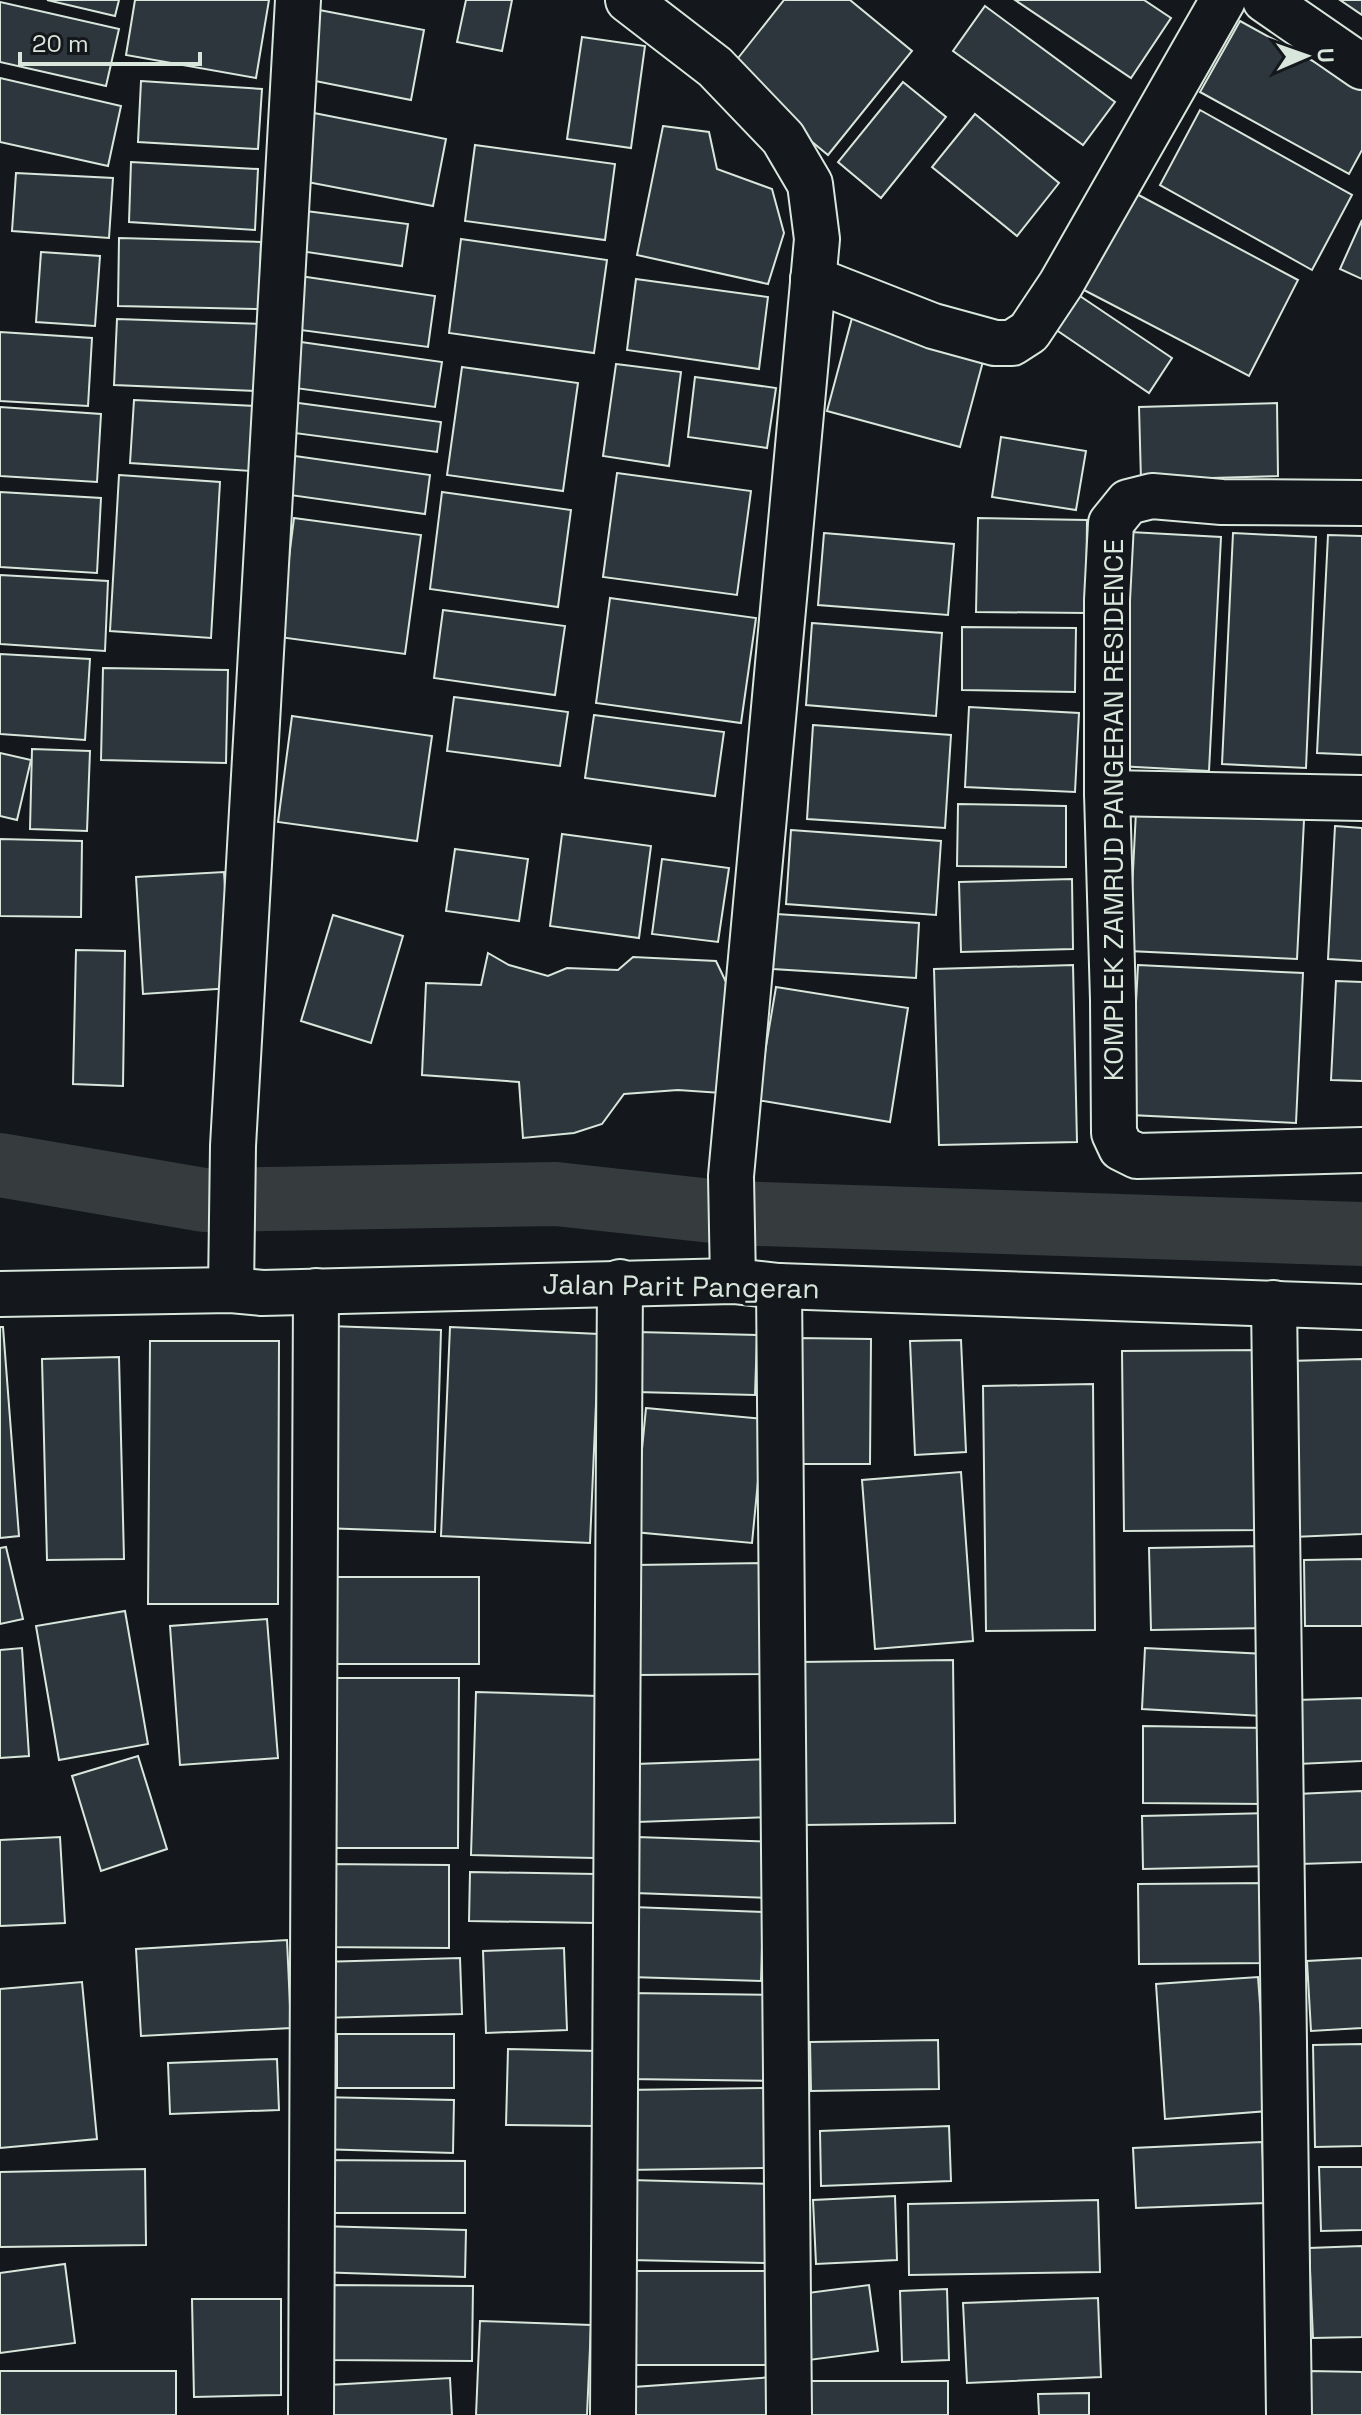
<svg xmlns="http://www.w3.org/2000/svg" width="1362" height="2415" font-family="'Space Grotesk',sans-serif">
	<rect width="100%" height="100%" fill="#14181c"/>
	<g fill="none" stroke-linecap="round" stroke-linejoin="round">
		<polyline stroke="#363b3e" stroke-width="64" points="0,1165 204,1200 556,1194 730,1213 1362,1234"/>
	</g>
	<g fill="#2c363c" stroke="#d8e6dc" stroke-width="2">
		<polygon points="47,0 119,0 115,16"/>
		<polygon points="135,0 269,0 256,78 126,55"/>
		<polygon points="466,0 512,0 502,51 457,42"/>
		<polygon points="784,0 850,0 912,51 828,155 727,72"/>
		<polygon points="1015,0 1144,0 1171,18 1131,78"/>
		<polygon points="1340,0 1362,0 1362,15"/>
		<polygon points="0,2 119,29 106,86 0,62"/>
		<polygon points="985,6 1115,102 1083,145 953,51"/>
		<polygon points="314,9 424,30 411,100 300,78"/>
		<polygon points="1240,21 1362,88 1362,150 1349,174 1200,92"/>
		<polygon points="582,37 645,46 631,148 567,139"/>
		<polygon points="0,78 121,106 108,166 0,142"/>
		<polygon points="141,81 262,89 258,149 138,142"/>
		<polygon points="903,82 946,117 881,198 838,162"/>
		<polygon points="1200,110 1352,195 1312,270 1160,185"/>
		<polygon points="314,113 446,139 433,206 302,181"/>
		<polygon points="975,114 1059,183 1017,236 932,167"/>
		<polygon points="663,126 709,132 717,169 772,189 784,233 768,284 637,255"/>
		<polygon points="475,145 615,164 605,240 465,221"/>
		<polygon points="131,162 258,169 255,230 129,222"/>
		<polygon points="16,173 113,178 109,238 12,231"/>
		<polygon points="1133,192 1298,280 1249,376 1082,289"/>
		<polygon points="306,211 408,224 402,266 300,251"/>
		<polygon points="1362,220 1362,279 1340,269"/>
		<polygon points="119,238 261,242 259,309 118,306"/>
		<polygon points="461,239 607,260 594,353 449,333"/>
		<polygon points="41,252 100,256 95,326 36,322"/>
		<polygon points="300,276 435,296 428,347 293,329"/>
		<polygon points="636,279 768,297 759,369 627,350"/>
		<polygon points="1071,290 1172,358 1149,393 1049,325"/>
		<polygon points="852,318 985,354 960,447 827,411"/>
		<polygon points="117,319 260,324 257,391 114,385"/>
		<polygon points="0,332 92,338 88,406 0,401"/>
		<polygon points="301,342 442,362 435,407 295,388"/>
		<polygon points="616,364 681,372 669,466 603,456"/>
		<polygon points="462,367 578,383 563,491 447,475"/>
		<polygon points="695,377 776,388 767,448 688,437"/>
		<polygon points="134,400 255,406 251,471 130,463"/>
		<polygon points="291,402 441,422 437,452 287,432"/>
		<polygon points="1277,403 1278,476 1141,480 1139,407"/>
		<polygon points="0,407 101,414 97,482 0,476"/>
		<polygon points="1001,437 1086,451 1076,510 992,497"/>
		<polygon points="295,456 430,475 425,514 290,495"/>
		<polygon points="617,473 751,491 737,595 603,577"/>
		<polygon points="119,475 220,482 211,638 110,631"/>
		<polygon points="0,492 101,498 97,573 0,567"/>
		<polygon points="442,492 571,510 558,607 430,589"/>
		<polygon points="294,518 421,535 405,654 279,637"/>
		<polygon points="978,518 1087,520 1086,613 976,612"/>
		<polygon points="1130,532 1221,537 1209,771 1118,766"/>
		<polygon points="824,533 954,544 948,615 818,605"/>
		<polygon points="1233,533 1316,537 1306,768 1222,764"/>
		<polygon points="1328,535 1362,536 1362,755 1317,753"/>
		<polygon points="0,575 108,581 105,651 0,644"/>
		<polygon points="610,598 756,618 741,723 596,703"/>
		<polygon points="443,610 565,626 555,695 434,678"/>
		<polygon points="812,623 942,633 936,716 806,705"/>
		<polygon points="962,627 1076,628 1075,692 962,690"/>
		<polygon points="0,654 90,659 85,740 0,734"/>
		<polygon points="103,668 228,670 226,763 101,760"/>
		<polygon points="454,697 568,712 560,766 447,751"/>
		<polygon points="969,707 1079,713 1075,792 965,787"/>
		<polygon points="594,715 724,732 715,796 585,778"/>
		<polygon points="292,716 432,736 417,841 278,822"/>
		<polygon points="813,725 951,735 945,828 807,819"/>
		<polygon points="32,749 90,751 87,831 30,829"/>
		<polygon points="0,753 31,760 17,820 0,816"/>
		<polygon points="958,804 1066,806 1066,867 957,866"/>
		<polygon points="1136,811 1304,820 1297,959 1129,951"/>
		<polygon points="1335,826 1362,828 1362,961 1328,959"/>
		<polygon points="791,830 941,841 936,915 786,904"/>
		<polygon points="562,834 651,846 639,938 550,926"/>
		<polygon points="0,839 82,841 81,917 0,916"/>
		<polygon points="455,849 528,859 519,921 446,911"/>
		<polygon points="662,859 729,868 718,942 652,934"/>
		<polygon points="224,872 231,988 143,994 136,877"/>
		<polygon points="1072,879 1073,949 961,952 959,882"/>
		<polygon points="776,914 919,923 916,978 773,969"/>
		<polygon points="333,915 403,936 371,1043 301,1021"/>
		<polygon points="76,950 125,951 123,1086 73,1084"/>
		<polygon points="488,953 509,965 548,976 567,968 618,970 633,957 716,961 726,982 721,1093 678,1090 624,1094 602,1124 574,1133 523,1138 519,1082 422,1075 426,983 481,985"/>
		<polygon points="1073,965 1077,1142 939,1145 934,969"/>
		<polygon points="1138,965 1303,973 1296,1123 1130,1115"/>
		<polygon points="1336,981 1362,982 1362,1081 1331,1080"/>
		<polygon points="776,987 908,1008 890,1122 757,1100"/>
		<polygon points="329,1326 441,1330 435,1532 322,1528"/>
		<polygon points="0,1327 3,1327 19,1536 0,1538"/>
		<polygon points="450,1327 599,1334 590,1543 441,1536"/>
		<polygon points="637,1332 757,1335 755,1395 636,1392"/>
		<polygon points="797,1338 871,1339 870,1464 797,1464"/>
		<polygon points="961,1340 966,1452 915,1455 910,1341"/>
		<polygon points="150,1341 279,1341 278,1604 148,1604"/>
		<polygon points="1263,1350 1264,1530 1124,1531 1122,1351"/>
		<polygon points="119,1357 124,1559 47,1560 42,1359"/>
		<polygon points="1362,1359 1362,1534 1293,1537 1288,1361"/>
		<polygon points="1093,1384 1095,1630 986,1631 983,1386"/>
		<polygon points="646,1408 764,1419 752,1543 634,1532"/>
		<polygon points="961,1472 973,1641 875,1649 862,1480"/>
		<polygon points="1264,1546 1266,1628 1151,1630 1149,1548"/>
		<polygon points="6,1547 23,1619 0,1624 0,1548"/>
		<polygon points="1362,1559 1362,1626 1305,1626 1304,1560"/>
		<polygon points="762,1563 764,1674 638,1675 636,1565"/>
		<rect x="328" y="1577" width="151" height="87"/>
		<polygon points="125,1611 148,1744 59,1760 36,1626"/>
		<polygon points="267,1619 278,1758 180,1765 170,1626"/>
		<polygon points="22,1648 29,1756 0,1758 0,1650"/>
		<polygon points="1145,1648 1266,1654 1262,1716 1142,1709"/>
		<polygon points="953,1660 955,1823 803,1825 800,1662"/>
		<polygon points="322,1678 459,1678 458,1848 321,1848"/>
		<polygon points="476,1692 598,1696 594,1858 471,1855"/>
		<polygon points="1362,1698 1362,1761 1298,1764 1296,1700"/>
		<polygon points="1143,1726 1266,1728 1266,1804 1143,1803"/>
		<polygon points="138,1756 167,1849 101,1871 72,1776"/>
		<polygon points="768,1759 770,1817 638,1822 636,1764"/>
		<polygon points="1362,1791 1362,1862 1300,1864 1297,1794"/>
		<polygon points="1271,1813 1272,1866 1143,1869 1142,1816"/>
		<polygon points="60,1837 65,1923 0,1926 0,1840"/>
		<polygon points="637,1837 776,1842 774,1898 635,1893"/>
		<polygon points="322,1864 449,1865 449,1948 320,1947"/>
		<polygon points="470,1872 596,1874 596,1923 469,1921"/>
		<polygon points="1272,1883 1272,1963 1139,1964 1138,1884"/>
		<polygon points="632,1907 763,1912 761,1981 630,1977"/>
		<polygon points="287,1940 291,2028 141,2036 136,1949"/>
		<polygon points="564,1948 567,2030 486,2033 483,1951"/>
		<polygon points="460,1958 462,2014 322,2018 320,1962"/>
		<polygon points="1362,1958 1362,2028 1311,2031 1307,1961"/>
		<polygon points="1258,1977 1268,2111 1165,2119 1156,1984"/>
		<polygon points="82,1982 97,2139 0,2148 0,1989"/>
		<polygon points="627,1993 774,1995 774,2081 626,2079"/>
		<rect x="337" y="2034" width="117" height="54"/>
		<polygon points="938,2040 939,2089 811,2091 810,2042"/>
		<polygon points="1362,2044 1362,2146 1315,2147 1313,2045"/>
		<polygon points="508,2049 598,2051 597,2126 506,2125"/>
		<polygon points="277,2059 279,2110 170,2114 168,2063"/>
		<polygon points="765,2088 767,2168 625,2170 624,2090"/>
		<polygon points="319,2097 454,2100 453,2153 317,2149"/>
		<polygon points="949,2126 951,2181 821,2186 820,2131"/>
		<polygon points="1262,2142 1265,2203 1136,2208 1133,2148"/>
		<polygon points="314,2160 465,2161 465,2213 314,2213"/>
		<polygon points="1319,2167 1362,2167 1362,2230 1321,2231"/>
		<polygon points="145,2169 146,2245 0,2247 0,2172"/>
		<polygon points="631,2180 769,2184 767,2263 630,2260"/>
		<polygon points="895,2196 897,2260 816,2264 813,2200"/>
		<polygon points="1098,2200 1100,2272 909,2275 908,2204"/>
		<polygon points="317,2226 466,2230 465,2277 316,2272"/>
		<polygon points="1362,2246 1362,2337 1313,2338 1309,2248"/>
		<polygon points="65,2264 75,2343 0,2353 0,2273"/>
		<polygon points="632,2271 776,2271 776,2365 631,2365"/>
		<polygon points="329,2285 473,2286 472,2361 328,2360"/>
		<polygon points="869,2285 878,2351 809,2360 800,2294"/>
		<polygon points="947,2289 949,2360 902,2362 900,2291"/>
		<polygon points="1098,2298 1101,2377 967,2383 963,2303"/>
		<polygon points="192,2299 281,2299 281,2395 194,2397"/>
		<polygon points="480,2321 591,2325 587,2415 476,2415"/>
		<rect x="0" y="2371" width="176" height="44"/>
		<polygon points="1310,2371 1362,2372 1362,2415 1308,2415"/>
		<polygon points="773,2377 776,2415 622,2415 620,2388"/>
		<polygon points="450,2378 452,2415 331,2415 329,2385"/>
		<rect x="797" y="2381" width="151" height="34"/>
		<polygon points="1089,2393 1089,2415 1039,2415 1038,2394"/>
	</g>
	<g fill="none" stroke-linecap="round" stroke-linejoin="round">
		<g stroke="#d8e6dc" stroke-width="48">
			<g id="minor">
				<polyline points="628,0 715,67 783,138 810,184 817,239 731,1176 733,1281"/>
				<polyline points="1265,0 1362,67"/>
				<polyline points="813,279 933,326 995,343 1012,343 1029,332 1061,284 1223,0"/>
				<polyline points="1362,503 1222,502 1152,496 1128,502 1111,523 1107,600 1107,793 1113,1000 1114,1133 1121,1148 1137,1156 1362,1150"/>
				<polyline points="1107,793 1362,798"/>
				<polyline points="779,1286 789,2415"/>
				<polyline points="231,1290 233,1146 298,0"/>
				<polyline points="0,1294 231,1290 262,1293 733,1281 779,1286 1362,1307"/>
				<polyline points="1274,1303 1289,2415"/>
				<polyline points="311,2415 316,1291"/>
				<polyline points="613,2415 620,1282"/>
			</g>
		</g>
		<use href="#minor" stroke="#14181c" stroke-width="44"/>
	</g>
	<g text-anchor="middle" stroke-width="6" stroke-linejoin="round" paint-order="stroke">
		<g font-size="28" fill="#d8e6dc" stroke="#14181c">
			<text transform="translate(1113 810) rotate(-90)" y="10">KOMPLEK ZAMRUD PANGERAN RESIDENCE</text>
			<text transform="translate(681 1286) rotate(1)" y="10">Jalan Parit Pangeran</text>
		</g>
	</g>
	<g transform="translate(1306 56) rotate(88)" stroke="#14181c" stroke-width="6" paint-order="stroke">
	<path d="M0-6L14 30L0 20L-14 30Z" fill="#d8e6dc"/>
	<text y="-12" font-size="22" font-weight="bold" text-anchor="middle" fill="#d8e6dc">U</text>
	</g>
	<path d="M20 52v12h180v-12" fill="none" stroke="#d8e6dc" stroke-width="4"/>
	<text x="32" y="52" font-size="24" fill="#d8e6dc" stroke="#14181c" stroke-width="6" paint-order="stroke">20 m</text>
</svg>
